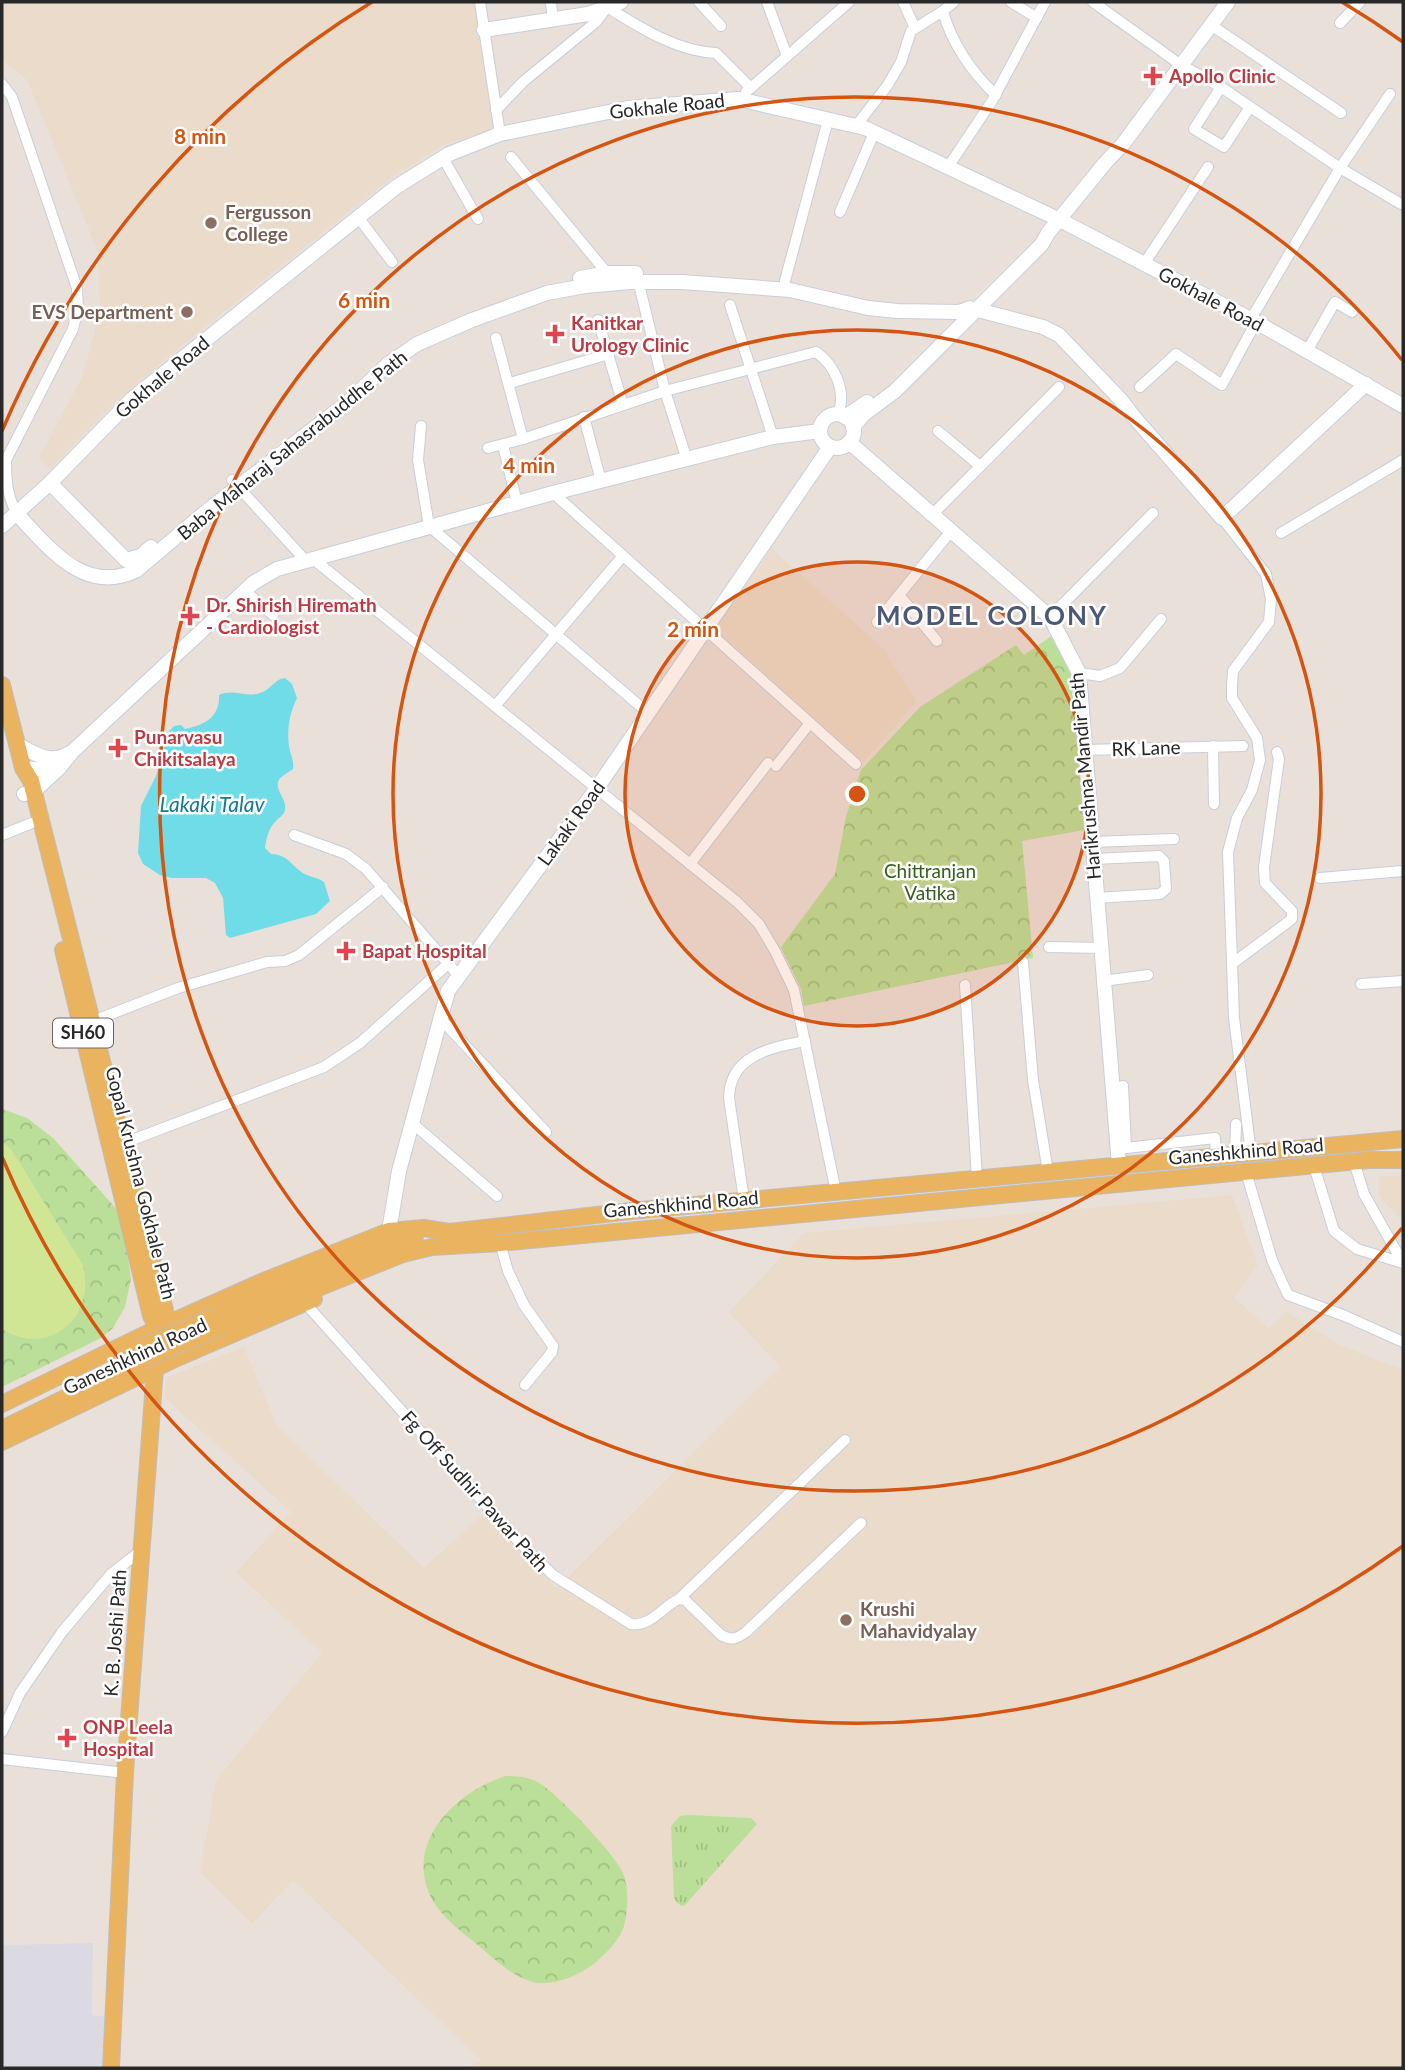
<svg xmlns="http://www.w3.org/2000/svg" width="1405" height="2070" font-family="Lato,sans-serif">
	<defs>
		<pattern id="grass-tufts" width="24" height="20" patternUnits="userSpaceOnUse" patternTransform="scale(1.75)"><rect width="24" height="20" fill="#bbdf98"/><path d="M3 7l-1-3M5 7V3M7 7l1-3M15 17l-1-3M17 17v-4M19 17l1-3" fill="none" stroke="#a1bf83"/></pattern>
		<pattern id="park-crowns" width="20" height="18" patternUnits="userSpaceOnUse" patternTransform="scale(1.75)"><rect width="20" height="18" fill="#bbdf98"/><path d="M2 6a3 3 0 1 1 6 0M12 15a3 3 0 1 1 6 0" fill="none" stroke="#a1bf83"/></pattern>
	</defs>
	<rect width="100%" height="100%" fill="#eae0da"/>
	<polygon fill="#dbdae2" points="93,1943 92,2015 107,2017 105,2068 2,2068 2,1945"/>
	<g fill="#ebdbca">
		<polygon points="2,2 475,2 494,130 446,144 395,175 171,354 105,412 50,469 39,459 82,377 100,312 98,252 27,80 2,60"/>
		<polygon points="772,549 884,649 917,702 863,762 714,628"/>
		<polygon points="1403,1175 1403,1222 1379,1196 1379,1176"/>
		<polygon points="1232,1195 1258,1265 1234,1298 1269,1328 1286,1311 1337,1344 1403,1370 1403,2068 467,2068 481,2060 293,1880 252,1924 200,1872 216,1780 322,1653 236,1572 291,1512 165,1398 167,1377 244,1347 277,1426 424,1568 483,1514 557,1588 780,1367 729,1312 804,1233"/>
	</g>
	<polygon fill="url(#grass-tufts)" points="690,1815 751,1818 757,1824 685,1905 681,1906 674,1899 671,1826 680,1816"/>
	<g fill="url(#park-crowns)">
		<polygon points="1053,635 1072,674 1084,830 1022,841 1033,958 804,1006 801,989 781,947 835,874 846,817 861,770 920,707 1016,645 1024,655"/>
		<polygon points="2,1109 27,1118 53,1138 121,1214 131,1279 125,1307 113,1328 101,1338 2,1387"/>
		<path d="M506,1776c13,0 24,1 35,8 18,12 75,71 82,89 6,16 5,37 1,53 -4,14 -18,27 -29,37 -15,12 -39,22 -58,20 -22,-4 -42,-23 -58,-37 -17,-14 -41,-31 -50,-53 -23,-54 30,-103 77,-117z"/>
	</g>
	<path fill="#d0e694" d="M2,1141l9,8 72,116c14,51 -34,94 -81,64z"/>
	<path fill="#70dce8" d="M285,678l7,6 5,14c-8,16 -11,35 -7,53 2,7 4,11 3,18 -3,2 -6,4 -9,6 -16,11 4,22 1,35 -1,6 -6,7 -10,12 -6,6 -9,17 -10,26l6,6c18,0 22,15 36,21 7,3 12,3 17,7l6,19 -14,13 -86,24 -4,-3 -3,-37 -8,-15 -9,-5h-34l-12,-3 -17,-11 -5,-11 3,-47 15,-30 12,-44 6,-6 7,-1 4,4c20,-4 35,-12 34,-34 14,-7 28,3 41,-2 11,-3 14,-14 25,-15z"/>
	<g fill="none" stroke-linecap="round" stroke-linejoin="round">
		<g stroke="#c8ced9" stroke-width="12">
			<g id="street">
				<polyline points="480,2 500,134"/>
				<polyline points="699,2 721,26"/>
				<polyline points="767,2 787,56"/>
				<polyline points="903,2 915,28"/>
				<path d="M954,2l-11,9c8,31 29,62 53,84"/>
				<polyline points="1011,2 1037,18"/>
				<polyline points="1093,2 1181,65 1221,87 1340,168 1401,204"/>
				<polyline points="551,4 553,19"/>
				<polyline points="1340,23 1360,2"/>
				<polyline points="1211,25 1341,113"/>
				<path d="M2,84l10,13 65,191 1,20 -5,21 -67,131c0,20 1,36 11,54"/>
				<polyline points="1221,87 1194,129 1224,147 1250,107"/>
				<polyline points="746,92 849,2"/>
				<path d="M496,110l28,-29 72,-59 11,-15c34,21 69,44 109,46l35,35"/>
				<polyline points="856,126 887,86 901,62 911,31 943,11"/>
				<polyline points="511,157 607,273"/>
				<polyline points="443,158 478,219"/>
				<polyline points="948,167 992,101 1045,2"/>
				<polyline points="840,212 874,133"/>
				<polyline points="358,217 392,262"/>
				<polyline points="1144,264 1208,167"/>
				<polyline points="637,276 665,391 687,460"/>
				<polyline points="785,281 828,120"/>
				<polyline points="730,305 773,437"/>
				<polyline points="1251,319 1340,168 1390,94"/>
				<polyline points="598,320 623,405"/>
				<polyline points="496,338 523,439"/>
				<polyline points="1307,351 1335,302 1352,312"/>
				<polyline points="510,383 609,354"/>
				<polyline points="1140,387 1176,354 1222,385 1256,322"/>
				<polyline points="584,417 601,481"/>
				<polyline points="421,426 418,460 429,526 647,712"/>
				<polyline points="938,431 980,466"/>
				<polyline points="503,445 517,503"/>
				<path d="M488,448l35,-9 142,-48 151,-39c19,13 31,40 22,62"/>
				<polyline points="232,480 305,560"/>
				<polyline points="553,493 856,764"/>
				<polyline points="932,515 1059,387"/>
				<polyline points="1222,518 1266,574 1271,599 1269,622 1233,671 1232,685 1232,698 1257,738 1260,760 1252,790 1237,818 1228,852 1234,1018 1251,1153"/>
				<polyline points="1281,533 1403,460"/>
				<polyline points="312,558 737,902 759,924 775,951 794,990 836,1192"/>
				<polyline points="245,591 273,615"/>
				<polyline points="899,595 937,641"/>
				<polyline points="1050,617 1153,513"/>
				<polyline points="877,622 951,531"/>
				<polyline points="1079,673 1100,676 1120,668 1161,619"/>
				<polyline points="495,706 622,557"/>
				<polyline points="1213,746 1214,804"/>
				<polyline points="1084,750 1243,746"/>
				<polyline points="776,766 810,723"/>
				<polyline points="2,835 32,823"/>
				<polyline points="294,835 346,854 366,869 458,975"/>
				<polyline points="1092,842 1174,839"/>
				<polyline points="1093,859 1159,856 1164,861 1166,889 1160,894 1096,898"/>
				<polyline points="690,864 768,763"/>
				<polyline points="1320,878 1403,871"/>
				<polyline points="1049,947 1101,948"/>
				<polyline points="1023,962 1033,1080 1048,1172"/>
				<polyline points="1233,963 1292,919 1292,911 1265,883 1264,867 1279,759 1277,752"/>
				<polyline points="1103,981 1148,975"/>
				<polyline points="1361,984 1403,981"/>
				<polyline points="965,985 977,1178"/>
				<polyline points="439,1017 546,1132"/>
				<polyline points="93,1021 178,988 267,962 285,961 299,955 383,887"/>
				<polyline points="1113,1089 1123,1086 1126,1148 1215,1138 1216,1156"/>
				<polyline points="411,1122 497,1196"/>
				<polyline points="124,1143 324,1067 360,1043 448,964"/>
				<polyline points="1235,1154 1236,1124"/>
				<polyline points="1354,1162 1364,1194 1403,1263"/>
				<polyline points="1314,1166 1334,1231 1357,1249 1403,1263"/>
				<polyline points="1246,1172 1272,1260 1288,1295 1345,1316 1403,1342"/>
				<path d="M744,1200l-15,-102c1,-43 41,-50 76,-57"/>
				<polyline points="500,1243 508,1271 524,1305 553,1346 552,1352 525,1385"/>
				<path d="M305,1303l215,240 33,32 78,49c20,3 32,-18 48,-25l6,1 36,35c11,6 15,4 25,-3l115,-109"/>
				<polyline points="679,1599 845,1440"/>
				<polyline points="2,1732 20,1693 62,1632 111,1574 142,1550"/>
				<polyline points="2,1759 125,1773"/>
			</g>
		</g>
		<g stroke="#c8ced9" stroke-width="16">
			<g id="secondary">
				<polyline points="484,30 588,14 621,2"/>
				<polyline points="580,278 607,273 636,273"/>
				<polyline points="978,310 1043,327 1059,335 1121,400 1134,417 1222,518 1366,384"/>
				<circle cx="837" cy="431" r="17"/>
				<polyline points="845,417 867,402"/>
				<polyline points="853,427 863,415 895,391 1042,244 1048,233 1105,163 1123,144 1228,2"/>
				<polyline points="849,442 1050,617 1079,673 1119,1165"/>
				<polyline points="50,483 126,560 141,556 151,547"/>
				<path d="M17,514c32,34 68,82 120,56l71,-60 140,-108 40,-38 29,-20 55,-24 75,-27 38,-7 45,-4h52l108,8 78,18 29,3 62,1 11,-4"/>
				<polyline points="2,526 50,483 132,399 396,187 449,154 500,134 628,108 738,99 865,128 1060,220 1256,322 1403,406"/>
				<path d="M17,744c18,10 33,21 53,9"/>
				<polyline points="23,768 44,770 59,768 72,752 253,583 277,569 553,493 773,437 820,431"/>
				<polyline points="24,794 33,792 59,768"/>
				<polyline points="389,1231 399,1171 448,991 597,788 830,447"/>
			</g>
		</g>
		<g stroke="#bebebe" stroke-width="18">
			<g id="primary">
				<polyline points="2,685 23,768 31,781 165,1310 158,1328 125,1773 111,2068"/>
				<polyline points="63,950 151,1316 158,1328"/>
				<polyline points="218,1315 400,1240 415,1237"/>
				<polyline points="223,1326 403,1254 432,1247 500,1243 1369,1160 1403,1160"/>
				<polyline points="2,1404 158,1328 266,1280 389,1231 424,1228 449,1232 631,1211 1403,1139"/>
				<polyline points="2,1429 142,1360"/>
				<polyline points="2,1442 177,1358 314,1299"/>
			</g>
		</g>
		<use href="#street" stroke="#fff" stroke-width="10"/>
		<use href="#secondary" stroke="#fff" stroke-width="14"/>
		<use href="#primary" stroke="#eab35f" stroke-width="16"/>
		<g stroke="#bebebe" stroke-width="18" stroke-linecap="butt">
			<g id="primary-bridge">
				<polyline points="139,1348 218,1315"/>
				<polyline points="142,1360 223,1326"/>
			</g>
		</g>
		<use href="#primary-bridge" stroke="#eab35f" stroke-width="16"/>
	</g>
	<circle cx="857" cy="794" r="232" fill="#d5540f" fill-opacity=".12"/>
	<g fill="none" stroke="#d5540f" stroke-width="3.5">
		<circle cx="857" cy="794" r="232"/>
		<circle cx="857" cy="794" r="464"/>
		<path d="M1402 1228A697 697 0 1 1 1402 360"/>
		<path d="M1403 1546A929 929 0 0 1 2 1157M2 431A929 929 0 0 1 372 2M1342 2A929 929 0 0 1 1403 42"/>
	</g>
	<g fill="#e0444e" stroke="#fff" stroke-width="2.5">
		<path d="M1149.5 65.5h7v7h7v7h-7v7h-7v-7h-7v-7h7z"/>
		<path d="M551.5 323.5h7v7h7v7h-7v7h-7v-7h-7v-7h7z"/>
		<path d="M186.5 605.5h7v7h7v7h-7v7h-7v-7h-7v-7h7z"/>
		<path d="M114.5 737.5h7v7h7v7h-7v7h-7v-7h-7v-7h7z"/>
		<path d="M342.5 940.5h7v7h7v7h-7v7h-7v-7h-7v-7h7z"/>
		<path d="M63.5 1727.5h7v7h7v7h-7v7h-7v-7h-7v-7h7z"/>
	</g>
	<g fill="#8d6e63" stroke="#fff" stroke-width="2.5">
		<circle cx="211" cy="223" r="7"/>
		<circle cx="187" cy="312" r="7"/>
		<circle cx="846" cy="1620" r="7"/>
	</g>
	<g text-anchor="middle" stroke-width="5" stroke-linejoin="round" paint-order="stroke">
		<rect fill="#fff" stroke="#686868" stroke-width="2" x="53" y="1018.5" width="60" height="29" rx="5"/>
		<g font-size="18" font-weight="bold" fill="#282828">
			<text x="83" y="1039">SH60</text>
		</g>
		<g font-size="19" font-weight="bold" fill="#be3a42" stroke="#fff" text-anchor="start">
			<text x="1169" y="83">Apollo Clinic</text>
			<text x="571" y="330">Kanitkar<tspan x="571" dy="22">Urology Clinic</tspan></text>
			<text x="206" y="612">Dr. Shirish Hiremath<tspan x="206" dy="22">- Cardiologist</tspan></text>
			<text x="134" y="744">Punarvasu<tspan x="134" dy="22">Chikitsalaya</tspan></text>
			<text x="362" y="958">Bapat Hospital</text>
			<text x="83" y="1734">ONP Leela<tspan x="83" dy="22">Hospital</tspan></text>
		</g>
		<g font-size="19" fill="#282828" stroke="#fff">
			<text transform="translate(667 106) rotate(-6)" y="7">Gokhale Road</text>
			<text transform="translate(1211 299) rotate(28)" y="7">Gokhale Road</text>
			<text transform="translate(162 377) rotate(-40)" y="7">Gokhale Road</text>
			<text transform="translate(292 445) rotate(-39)" y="7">Baba Maharaj Sahasrabuddhe Path</text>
			<text transform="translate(1146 748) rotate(-2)" y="7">RK Lane</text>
			<text transform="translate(1085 776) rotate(-95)" y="7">Harikrushna Mandir Path</text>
			<text transform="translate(571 823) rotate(-54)" y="7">Lakaki Road</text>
			<text transform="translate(1246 1151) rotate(-5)" y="7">Ganeshkhind Road</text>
			<text transform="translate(141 1183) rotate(76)" y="7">Gopal Krushna Gokhale Path</text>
			<text transform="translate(681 1204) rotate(-5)" y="7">Ganeshkhind Road</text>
			<text transform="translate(135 1356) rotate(-25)" y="7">Ganeshkhind Road</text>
			<text transform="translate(475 1491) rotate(48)" y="7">Fg Off Sudhir Pawar Path</text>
			<text transform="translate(115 1633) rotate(-86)" y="7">K. B. Joshi Path</text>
		</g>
		<g font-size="19" font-weight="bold" fill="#785e54" stroke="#fff" text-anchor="start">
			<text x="225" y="219">Fergusson<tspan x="225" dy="22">College</tspan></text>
			<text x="173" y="319" text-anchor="end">EVS Department</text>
			<text x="860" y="1616">Krushi<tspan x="860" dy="22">Mahavidyalay</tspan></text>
		</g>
		<g font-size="19" fill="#35601c" stroke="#fff">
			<text x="930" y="878">Chittranjan<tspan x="930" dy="22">Vatika</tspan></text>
		</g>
		<g font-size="21" font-style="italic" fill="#137a91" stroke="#fff">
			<text x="212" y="812">Lakaki Talav</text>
		</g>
		<g font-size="26" font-weight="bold" letter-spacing="2" fill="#4b5976" stroke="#fff">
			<text x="992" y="625">MODEL COLONY</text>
		</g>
	</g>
	<circle cx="857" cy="794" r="10" fill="#d5540f" stroke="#fff" stroke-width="3.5"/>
	<g font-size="21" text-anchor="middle" font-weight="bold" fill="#d5540f" stroke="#fff" stroke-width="5" stroke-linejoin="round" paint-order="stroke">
		<text x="200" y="144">8 min</text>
		<text x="364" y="308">6 min</text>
		<text x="529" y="473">4 min</text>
		<text x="693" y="637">2 min</text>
	</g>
	<rect width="1405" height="2070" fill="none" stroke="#282828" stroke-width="7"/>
</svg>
